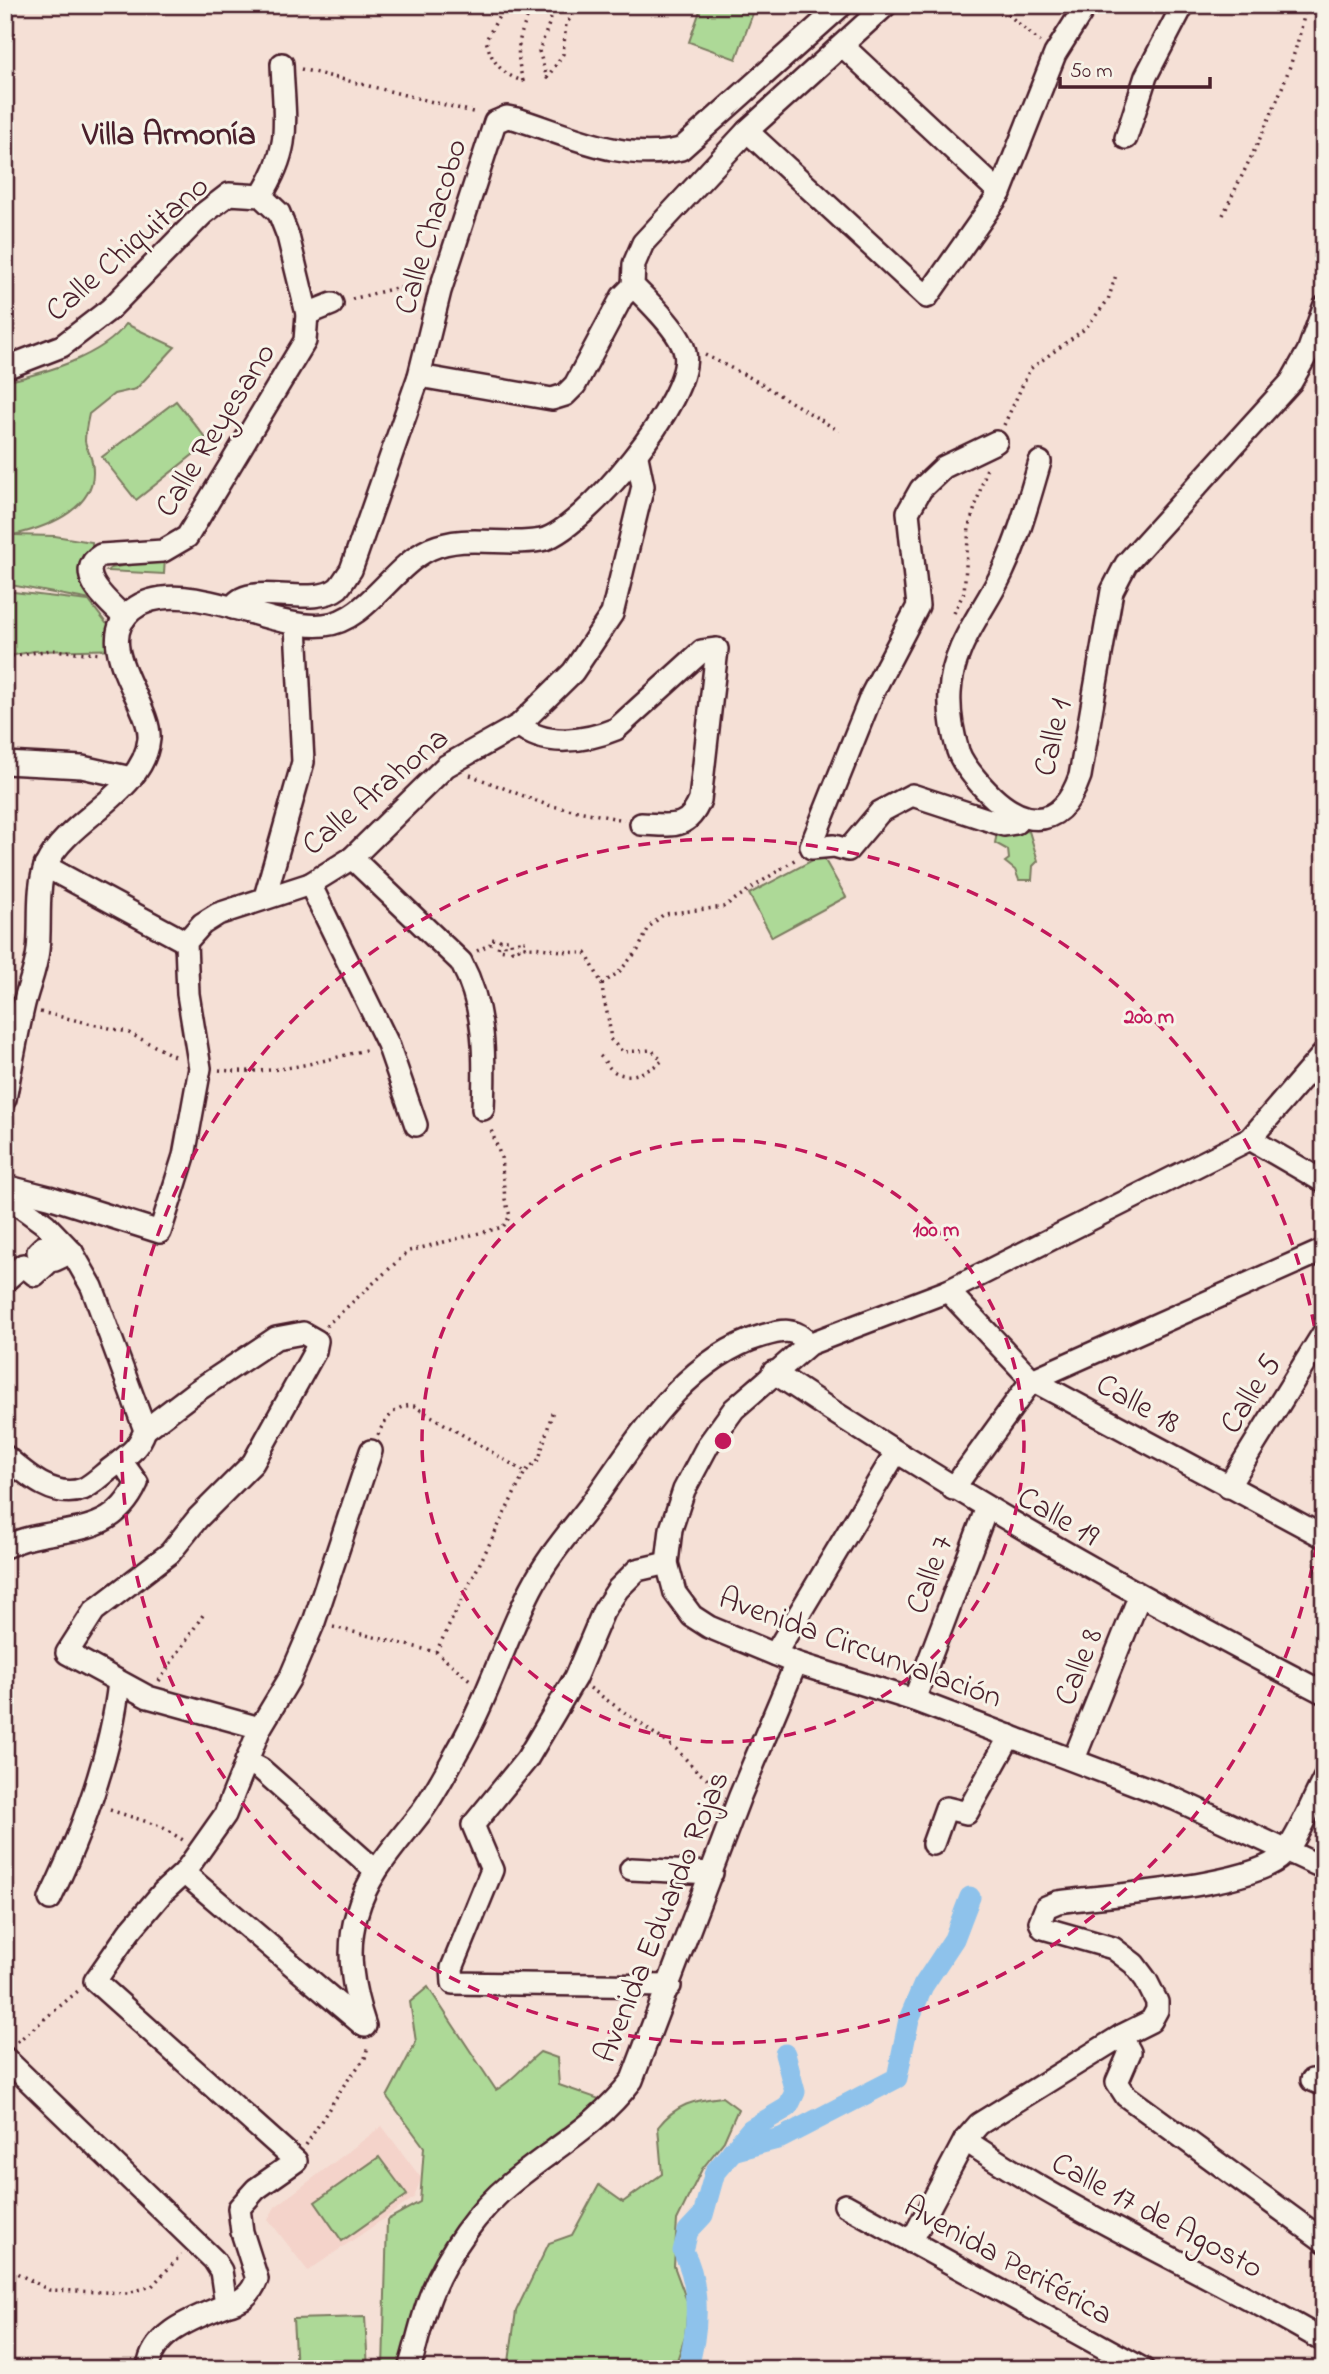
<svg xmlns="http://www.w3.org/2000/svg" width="1329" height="2374" font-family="'Indie Flower',sans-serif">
	<rect width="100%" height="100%" fill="#f5e0d6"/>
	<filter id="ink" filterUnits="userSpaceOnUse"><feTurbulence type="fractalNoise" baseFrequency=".0143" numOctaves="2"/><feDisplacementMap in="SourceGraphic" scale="14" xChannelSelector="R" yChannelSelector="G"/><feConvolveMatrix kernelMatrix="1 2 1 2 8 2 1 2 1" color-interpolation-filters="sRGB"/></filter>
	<g filter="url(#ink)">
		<polygon fill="#f4d3ca" points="382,2126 421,2178 414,2198 308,2271 268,2219 275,2207"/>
		<g fill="#add997" stroke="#7c7c61" stroke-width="2">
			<polygon points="702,5 756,5 736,59 689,42"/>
			<path d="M126,324l49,23 -39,42 -22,5 -25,20c-2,9 -4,19 -4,27 1,7 6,14 7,21 9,45 -43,65 -79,73l42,1 37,6 -1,58 -86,-16v-202c39,-9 97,-25 121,-58z"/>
			<polygon points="176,401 209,442 136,500 102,457"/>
			<polygon points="165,558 164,574 107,571 111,568"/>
			<polygon points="5,591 89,601 106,623 119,623 128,649 34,651 5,657"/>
			<polygon points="1029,831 1038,861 1033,866 1032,880 1019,880 1015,870 1005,862 1009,859 1008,850 995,843 997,833"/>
			<polygon points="822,855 846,897 772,937 749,894"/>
			<path d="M428,1987l68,103c18,-10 28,-25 44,-38l17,6 2,27 49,17 -69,57 -88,102 -32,108h-36l4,-149 33,-18 4,-55 -37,-50 29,-55 -6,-40z"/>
			<path d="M722,2097l16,12 -14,32 -22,28 -25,51 -3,46 14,38 -3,33 -11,32h-166l8,-58 33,-68 23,-8 27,-50 24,17 39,-28 -4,-47c18,-23 36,-27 64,-30z"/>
			<polygon points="379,2157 407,2195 342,2241 315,2202"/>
			<polygon points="365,2317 368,2369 296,2369 293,2319"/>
		</g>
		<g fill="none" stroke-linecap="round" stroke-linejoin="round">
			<g stroke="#8ec2eb" stroke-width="21">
				<polyline points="732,2151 781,2138 897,2078 909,2019 923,1986 954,1939 970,1897"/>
				<path d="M687,2369c12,-37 14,-84 -4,-118l5,-20 15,-16 12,-43 36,-43 37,-22 7,-15 -10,-38"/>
			</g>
			<g stroke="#4a1f2b" stroke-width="26">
				<g id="minor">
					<polyline points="844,47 1000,193"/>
					<polyline points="747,131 927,297 1000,193 1055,54 1086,5"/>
					<polyline points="1126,138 1146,76 1183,5"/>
					<path d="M261,196c32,-51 23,-75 21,-132"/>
					<polyline points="307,314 332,304"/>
					<path d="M5,368l57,-22 48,-37 93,-95 26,-20 32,2 18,17 9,23 19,78 -2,27 -118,196 -24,14 -62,4c-30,18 10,49 24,63"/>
					<polyline points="419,376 552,399 565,395 575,385 622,297 633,286"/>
					<polyline points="996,442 944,467 921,489 908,512 918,606 872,694 811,846 812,848 834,846 848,850 880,812 912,795 1004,825 1016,823 1020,818"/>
					<path d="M1040,462c-11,37 -21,75 -38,111 -19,40 -50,73 -52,120 -1,18 3,41 8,58 4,12 15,25 24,35 36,40 77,50 98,-10l32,-185 14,-27 165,-182 17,-30 16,-45"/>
					<path d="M233,608c12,-29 79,1 105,-20 5,-5 9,-13 13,-18l68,-194 21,-85 55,-169 12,-5 10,2c54,17 106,44 164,30l161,-144"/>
					<path d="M519,725c25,23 68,16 97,4l86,-78 15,-2 -17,151c-12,31 -30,25 -59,24"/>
					<polyline points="5,763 82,767 131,778"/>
					<path d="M352,858l109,104c25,47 24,95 22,147"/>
					<polyline points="45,866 186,942"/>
					<polyline points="310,884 388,1044 416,1125"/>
					<polyline points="265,897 303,762 296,626"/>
					<polyline points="1324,1053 1250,1139 948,1291 809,1344 734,1409 708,1445 684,1490 671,1529 667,1563 675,1593 692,1616 709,1627 796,1663 914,1700 1175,1799 1324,1868"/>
					<path d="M5,1099c6,-31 11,-61 18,-91 4,-19 13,-38 15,-58 3,-24 -2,-64 8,-85 21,-46 98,-72 103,-126 3,-35 -59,-95 -17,-129 47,-38 137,21 192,15 43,-4 67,-58 106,-76 36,-16 74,-2 111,-9 41,-8 154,-144 144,-187 -4,-21 -37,-52 -52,-67l1,-22 9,-21 104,-112 139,-126"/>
					<polyline points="1250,1139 1324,1182"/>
					<polyline points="5,1186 49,1197 160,1232 184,1156 200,1068 188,994 186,942 202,924 218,914 310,884 352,858 446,766 519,725 573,672 612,614 643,486 637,457"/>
					<path d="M5,1195l41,30 26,27 20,35 53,143c-6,18 -17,25 -31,36 -10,7 -21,19 -31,23 -30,11 -58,-16 -78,-33"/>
					<polyline points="5,1281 23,1265 35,1275 47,1264 38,1252 43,1247 55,1260 72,1252"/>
					<polyline points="948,1291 1032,1380 1324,1537"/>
					<path d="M773,1372c179,120 360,222 551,321"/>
					<polyline points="145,1430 195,1392 276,1338 303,1333 317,1341 315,1351 253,1463 198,1518 170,1553 94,1611 67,1653 148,1697 260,1728"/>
					<polyline points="1228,1487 1324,1332"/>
					<polyline points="953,1489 1032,1380 1324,1250"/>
					<path d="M5,1547c49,-25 104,-2 132,-64l-16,-22"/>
					<polyline points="667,1563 637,1570 618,1589 603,1612 575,1678 527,1759 473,1825 492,1870 452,1968 453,1983 670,1986"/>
					<polyline points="775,1654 895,1454"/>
					<polyline points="914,1700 986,1510"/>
					<polyline points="1074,1759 1139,1597"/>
					<polyline points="246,1761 261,1769 375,1870"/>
					<polyline points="933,1844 946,1808 967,1813 1010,1736"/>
					<polyline points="631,1869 712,1873"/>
					<polyline points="184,1873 363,2025"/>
					<path d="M50,1899c32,-67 61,-143 69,-217"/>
					<path d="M365,2026c-12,-36 -20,-75 -8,-113 11,-40 40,-69 65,-102 13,-18 24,-39 35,-59 31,-54 47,-110 74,-163 16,-31 37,-55 58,-82 46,-64 94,-148 173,-171 20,-6 33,-9 47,8"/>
					<polyline points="1121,2036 1130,2052 1117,2082 1126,2096 1324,2241"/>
					<path d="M5,2058l209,202 7,11 5,34c-30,13 -74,26 -78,64"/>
					<polyline points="1312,2080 1324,2085"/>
					<path d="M965,2140c113,77 241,131 359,201"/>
					<polyline points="845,2205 1143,2369"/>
					<path d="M911,2242l54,-102 14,-16 142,-88 30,-15 6,-11v-8l-11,-22 -12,-16 -21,-16 -70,-20 -3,-6 6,-15 12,-5c46,-7 196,-15 225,-47 16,-18 29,-54 41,-76"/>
					<path d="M226,2305c16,-4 25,-10 31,-26l-15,-47 -3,-24 17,-19 40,-28 -201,-180 34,-49 34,-40 21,-19 41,-58 35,-87 30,-50 24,-56 57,-171"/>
					<path d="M409,2369c8,-25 13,-53 23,-77 16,-39 46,-82 78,-108 44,-37 86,-57 122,-104l108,-284 56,-133"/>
				</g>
			</g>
			<g stroke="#4a1f2b" stroke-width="3.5" stroke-dasharray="2 5" stroke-linecap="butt">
				<path d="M505,5l-19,35c5,21 16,35 37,41 -9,-32 -4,-46 10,-76"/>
				<polyline points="556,5 539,51 547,78 563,54 566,24 580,5"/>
				<polyline points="997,5 1040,42"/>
				<polyline points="301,69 477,113"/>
				<path d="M1223,215c32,-68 70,-135 83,-210"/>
				<polyline points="352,299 396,288 420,289"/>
				<polyline points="705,355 753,379 839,431"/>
				<polyline points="1004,425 1030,369 1086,328 1108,300 1116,275"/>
				<polyline points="954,613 964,592 969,527 987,468"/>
				<polyline points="5,657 51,650 100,654"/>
				<polyline points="470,775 547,805 624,820"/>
				<path d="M477,951l13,-7 1,-5 9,1 -2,9 7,1v-10h6l1,10 7,-2v-8l7,1 -1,6c22,0 38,6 61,6l16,31 17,-12 19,-22 11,-23 15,-13 59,-7 73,-48"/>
				<polyline points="40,1012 127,1032 178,1058"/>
				<path d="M600,1056c5,4 7,10 12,14 16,12 37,1 50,-9l-10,-11 -29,2 -13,-13c1,-20 -7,-35 -8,-55"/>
				<path d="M219,1070c56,5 96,-7 150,-21"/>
				<polyline points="326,1326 409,1251 503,1227 510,1216 505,1199 501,1157 490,1127"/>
				<path d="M378,1435c6,-15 19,-32 36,-29l111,66"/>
				<polyline points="333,1627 436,1652 470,1680"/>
				<polyline points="436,1652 525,1472 539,1459 553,1410"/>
				<polyline points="159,1681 205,1612"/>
				<polyline points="590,1688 676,1749 698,1772 722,1789"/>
				<polyline points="110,1810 160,1826 183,1840"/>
				<polyline points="17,2042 78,1991"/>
				<polyline points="306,2145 344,2085 365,2058 368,2046"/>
				<polyline points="5,2267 49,2290 128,2293 152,2286 181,2255"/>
			</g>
			<use href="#minor" stroke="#f7f3e8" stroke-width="21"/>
		</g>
	</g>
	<g fill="none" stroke="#c2185b" stroke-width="3.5" stroke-dasharray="12 9">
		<circle cx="723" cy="1441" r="301"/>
		<path d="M1324 1483A602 602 0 1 1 1324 1399"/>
	</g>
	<g text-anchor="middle" stroke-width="6" stroke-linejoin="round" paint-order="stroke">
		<g font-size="32" fill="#4a1f2b" stroke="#f7f3e8">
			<text transform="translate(429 226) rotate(-73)" y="11">Calle Chacobo</text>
			<text transform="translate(126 247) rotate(-41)" y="11">Calle Chiquitano</text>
			<text transform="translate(214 429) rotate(-58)" y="11">Calle Reyesano</text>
			<text transform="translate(1051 737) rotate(-77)" y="11">Calle 1</text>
			<text transform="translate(374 790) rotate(-40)" y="11">Calle Arahona</text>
			<text transform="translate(1249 1393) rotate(-58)" y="11">Calle 5</text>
			<text transform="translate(1139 1402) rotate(29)" y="11">Calle 18</text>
			<text transform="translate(1059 1515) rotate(30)" y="11">Calle 19</text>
			<text transform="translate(928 1574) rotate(-69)" y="11">Calle 7</text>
			<text transform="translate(861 1646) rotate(20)" y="11">Avenida Circunvalación</text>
			<text transform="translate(1077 1666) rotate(-68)" y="11">Calle 8</text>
			<text transform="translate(660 1916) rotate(-68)" y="11">Avenida Eduardo Rojas</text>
			<text transform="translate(1158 2214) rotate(28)" y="11">Calle 17 de Agosto</text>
			<text transform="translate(1009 2259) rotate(29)" y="11">Avenida Periférica</text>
		</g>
		<g font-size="33" font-weight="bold" fill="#4a1f2b" stroke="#f7f3e8">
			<text x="169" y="144">Villa Armonía</text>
		</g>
	</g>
	<circle cx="723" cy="1441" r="10" fill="#c2185b" stroke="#f7f3e8" stroke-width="3.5"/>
	<g font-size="21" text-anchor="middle" font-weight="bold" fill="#c2185b" stroke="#f7f3e8" stroke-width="6" stroke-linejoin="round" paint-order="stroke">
		<text x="1149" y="1023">200 m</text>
		<text x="936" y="1236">100 m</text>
	</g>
	<rect width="1329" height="2374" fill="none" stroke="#f7f3e8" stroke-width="28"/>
	<rect x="14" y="14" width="1301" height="2346" fill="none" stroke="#4a1f2b" stroke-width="2.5" filter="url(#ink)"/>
	<path d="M1060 77v10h150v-10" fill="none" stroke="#4a1f2b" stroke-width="3.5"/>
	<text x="1070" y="77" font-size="21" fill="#4a1f2b" stroke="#f7f3e8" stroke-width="5" paint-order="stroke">50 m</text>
</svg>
